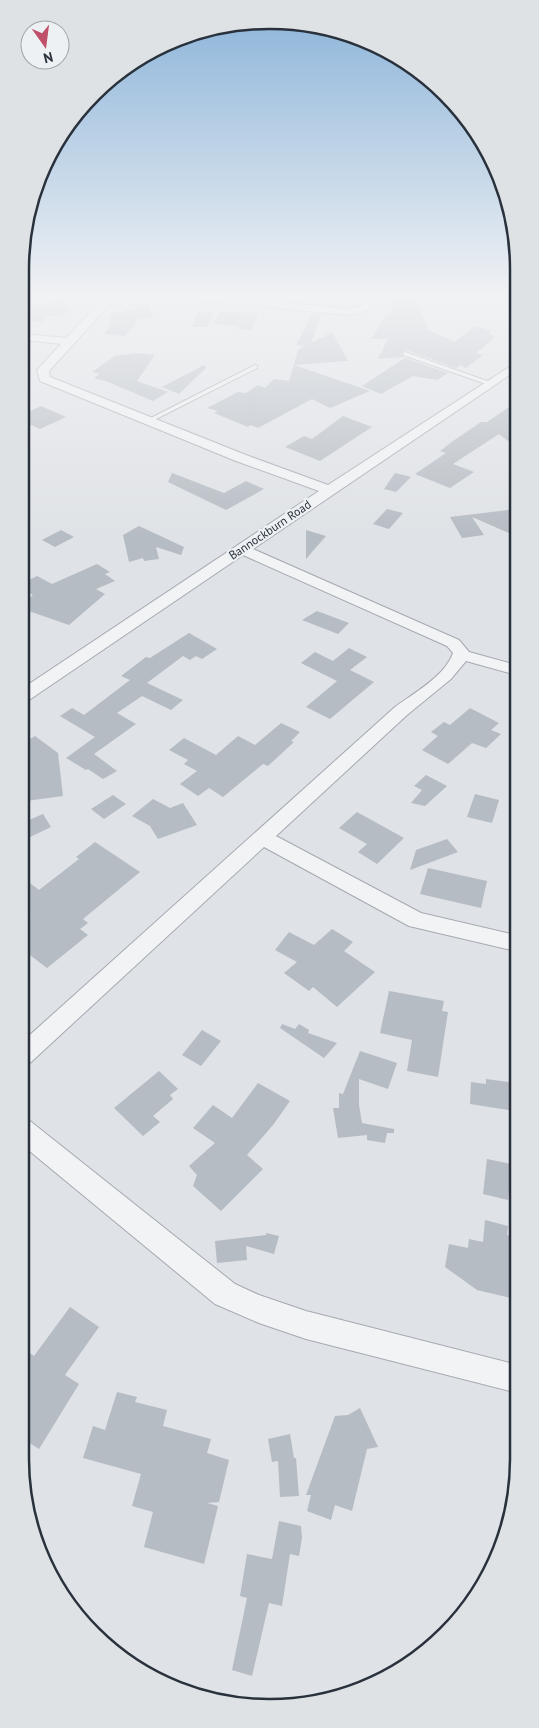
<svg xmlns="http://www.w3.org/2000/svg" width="539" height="1728" font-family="'PT Sans',sans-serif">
	<rect width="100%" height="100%" fill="#dfe2e6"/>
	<g fill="#b6bcc3">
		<polygon points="403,295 414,295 429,330 454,342 476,326 492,331 489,333 495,337 476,353 483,355 466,368 460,365 456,368 406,350 401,353 403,357 378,359 388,339 371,339 387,314 390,314 397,298 402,299"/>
		<polygon points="65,302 69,311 63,315 46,316 43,322 24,321 25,305"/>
		<polygon points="149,303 153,318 139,319 125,336 104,334 109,328 112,312 125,312 125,310 137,309 135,304"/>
		<polygon points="220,311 258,313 252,330 238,329 239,326 213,324"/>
		<polygon points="198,312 213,313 207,327 191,327"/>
		<polygon points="313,313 321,314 311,343 332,332 348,361 294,365 370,391 330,408 312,399 258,428 250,425 248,427 214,413 218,411 207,408 238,392 246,393 258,385 265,388 274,379 289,381 298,350 305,346 296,345"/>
		<polygon points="137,353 155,355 137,381 168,392 153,401 108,382 94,378 100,374 92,372 115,356"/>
		<polygon points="405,358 448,373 437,380 413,376 381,394 362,386"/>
		<polygon points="204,365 206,368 179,394 162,387"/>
		<polygon points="516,402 516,439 508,441 499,434 453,464 474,472 450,488 415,474 446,453 440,451 453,441 481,422 487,422"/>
		<polygon points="41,406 66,417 40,429 31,425 24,428 24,414"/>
		<polygon points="343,416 372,427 320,461 285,447 304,436 312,439"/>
		<polygon points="172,473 224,493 246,481 264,489 226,510 168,482"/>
		<polygon points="395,473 411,477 396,492 384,489"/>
		<polygon points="387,509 403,513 389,529 373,524"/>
		<polygon points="516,509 516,536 472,517 484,535 462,538 450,517"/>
		<polygon points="139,526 184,547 181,555 156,547 159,559 144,561 143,558 129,562 123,535"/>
		<polygon points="61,530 74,537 55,547 42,540"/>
		<polygon points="306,530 326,536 306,559"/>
		<polygon points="97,564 110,572 105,574 115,581 96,589 105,594 69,625 23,609 23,603 33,595 23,590 23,583 37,576 52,584"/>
		<polygon points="317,611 349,623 338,634 302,620"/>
		<polygon points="189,633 217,649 202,659 196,656 190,660 183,656 147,683 183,700 171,710 142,696 117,713 136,724 94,754 117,771 103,779 88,769 86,770 66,758 95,737 60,716 72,708 84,715 130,680 121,676 146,657 150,658"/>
		<polygon points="349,648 367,657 350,670 374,682 330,719 306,707 337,681 301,663 315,652 333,661"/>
		<polygon points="470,708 499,723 491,730 501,734 486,748 472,743 448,764 422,750 438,736 431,732 444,722 450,725"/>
		<polygon points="281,723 300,732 291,741 294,742 268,766 263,764 223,797 209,788 198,796 180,784 197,771 184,764 188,760 169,750 184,738 216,755 238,736 255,745"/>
		<polygon points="35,736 58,753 63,796 26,801 23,743"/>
		<polygon points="426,775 447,786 425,806 411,803 422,790 414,786"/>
		<polygon points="475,794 499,800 492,823 467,817"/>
		<polygon points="113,795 126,804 104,819 91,809"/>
		<polygon points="153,799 170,808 183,803 197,825 158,839 150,826 132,816"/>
		<polygon points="357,812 404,838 377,864 358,852 367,844 339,828"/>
		<polygon points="43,814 51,827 22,841 22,823"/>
		<polygon points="447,839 458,852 410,870 416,850"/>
		<polygon points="95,842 140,872 83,919 88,923 80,929 88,935 47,968 22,949 22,920 31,914 22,907 22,877 39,890 79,859 76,857"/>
		<polygon points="428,868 487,881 481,908 420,894"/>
		<polygon points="332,929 353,942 344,951 375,972 337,1007 313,987 309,991 284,973 297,962 275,950 289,932 314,945"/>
		<polygon points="389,991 444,1001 442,1011 448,1012 438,1077 407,1071 412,1040 380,1033"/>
		<polygon points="282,1024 295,1029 299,1024 309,1030 308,1033 337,1043 324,1058 280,1028"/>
		<polygon points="202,1030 221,1041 201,1066 182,1055"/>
		<polygon points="360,1051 397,1063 388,1089 359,1079 359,1105 362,1123 394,1129 394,1133 387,1133 385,1143 367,1140 367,1135 338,1138 333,1108 339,1108 339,1093 343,1094"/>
		<polygon points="159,1071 178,1089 170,1095 173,1099 153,1116 160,1122 143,1136 114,1108"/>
		<polygon points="486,1079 515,1083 515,1111 470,1104 471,1082 486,1084"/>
		<polygon points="258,1083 290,1101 273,1125 247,1155 263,1169 221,1211 193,1186 197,1175 189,1166 215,1143 193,1128 213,1105 232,1118"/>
		<polygon points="487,1159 511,1164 508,1200 483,1194"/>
		<polygon points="485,1220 508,1226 507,1235 515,1237 512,1267 515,1268 515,1299 477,1290 445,1267 449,1244 468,1248 469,1239 483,1242"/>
		<polygon points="266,1233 279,1236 274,1254 246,1246 247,1260 217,1263 215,1241 266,1235"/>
		<polygon points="70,1307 99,1327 65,1375 79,1384 39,1449 20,1437 20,1364 28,1352 34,1356"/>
		<polygon points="117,1392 137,1397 135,1402 167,1410 163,1426 211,1439 207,1453 229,1460 219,1502 207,1503 218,1506 204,1564 144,1547 153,1512 132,1506 141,1474 83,1458 93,1426 105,1430"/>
		<polygon points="360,1408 378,1447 367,1449 352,1511 335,1505 331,1520 307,1511 311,1495 306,1495 335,1416 348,1415"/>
		<polygon points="290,1434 294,1458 296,1458 299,1496 280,1497 278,1461 272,1462 268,1439"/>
		<polygon points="279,1521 301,1526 302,1538 299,1556 290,1554 282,1606 269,1603 252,1676 232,1670 247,1598 240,1596 247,1554 272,1559"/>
	</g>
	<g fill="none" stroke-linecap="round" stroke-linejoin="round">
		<g stroke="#a5a9b0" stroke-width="2">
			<g id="service">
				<polygon points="405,352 490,382 491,383 486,384 403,355 403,353"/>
				<polygon points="255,365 257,366 257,368 150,422 145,421"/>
			</g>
		</g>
		<g stroke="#a5a9b0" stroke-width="2">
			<g id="minor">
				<path d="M107,295h11l-69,76 1,6 196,78 82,30 189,-123v8l-264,179 206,91 10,12 47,13v10l-50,-14 -15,18 -44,36 -131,121 145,77 94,22v16l-106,-25 -145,-79 -234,216 -8,3v-24l373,-335c19,-14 50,-31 58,-54l-6,-7 -204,-91 -214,145 -6,1v-13l296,-197 -83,-30 -196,-80 -3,-11 24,-26 -37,-4v-6l42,4z"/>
				<polygon points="168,295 210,295 349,309 361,306 368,295 378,295 369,310 349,315 173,298"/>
				<polygon points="21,1118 30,1121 235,1284 259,1295 306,1311 514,1364 514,1392 306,1339 259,1323 215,1304 21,1144"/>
			</g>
		</g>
		<use href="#service" fill="#f1f3f5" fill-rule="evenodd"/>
		<use href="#minor" fill="#f1f3f5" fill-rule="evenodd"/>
	</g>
	<linearGradient id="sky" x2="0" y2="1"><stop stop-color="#8ab3d9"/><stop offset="0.55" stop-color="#f1f2f4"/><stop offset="1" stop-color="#f1f2f4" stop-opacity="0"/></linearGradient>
	<rect width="539" height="537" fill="url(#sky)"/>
	<g text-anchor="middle" stroke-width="4.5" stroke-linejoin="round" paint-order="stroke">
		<g font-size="12" fill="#29313c" stroke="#eef1f4">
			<text transform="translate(270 530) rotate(-34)" y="4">Bannockburn Road</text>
		</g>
	</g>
	<path d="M0 0H539V1728H0ZM269 29H270A240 240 0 0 1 510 269V1459A240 240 0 0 1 270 1699H269A240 240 0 0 1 29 1459V269A240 240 0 0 1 269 29Z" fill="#dee2e5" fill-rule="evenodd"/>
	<path fill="none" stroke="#29313c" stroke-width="2.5" d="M269 29H270A240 240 0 0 1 510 269V1459A240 240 0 0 1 270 1699H269A240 240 0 0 1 29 1459V269A240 240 0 0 1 269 29Z"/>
	<g transform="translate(45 45) rotate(166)"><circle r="24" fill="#eef1f4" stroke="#9fa4aa"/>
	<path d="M0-4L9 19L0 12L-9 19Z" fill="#bf5069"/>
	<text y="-8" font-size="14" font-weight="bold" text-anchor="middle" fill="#29313c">N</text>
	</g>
</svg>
